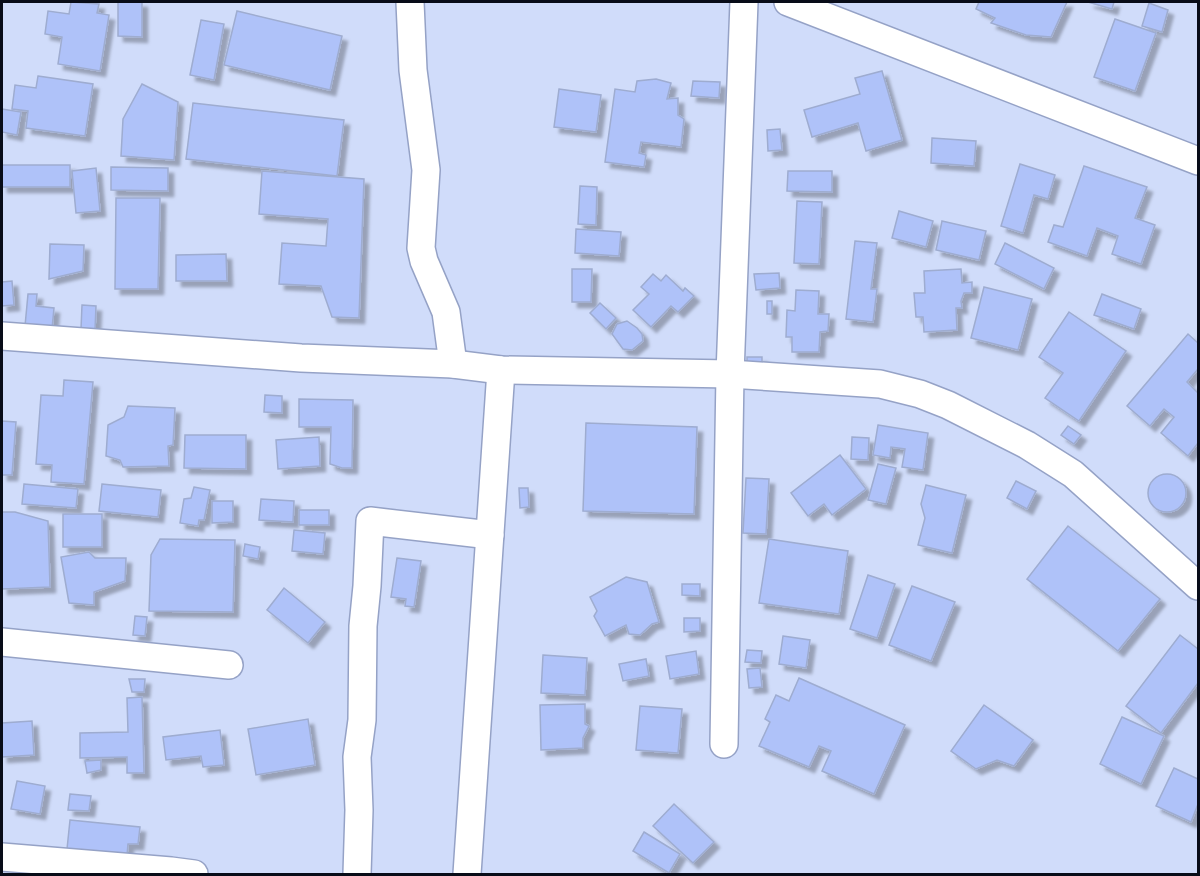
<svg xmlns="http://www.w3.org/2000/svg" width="1200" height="876" font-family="Georgia,serif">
	<defs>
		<filter id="shadow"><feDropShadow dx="5.5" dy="5.5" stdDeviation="1.5" flood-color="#0004"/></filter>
	</defs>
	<rect width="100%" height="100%" fill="#d0dcfa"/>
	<g fill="#afc2f9" stroke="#9eacd0" stroke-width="1.5" filter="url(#shadow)">
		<polygon points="71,2 99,4 97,13 109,15 100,71 58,64 62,37 45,34 48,11 69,14"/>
		<polygon points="118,2 142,2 142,37 118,36"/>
		<polygon points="979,2 1067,2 1051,37 1026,35 991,23 995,18 976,9"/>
		<polygon points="1088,2 1114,2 1112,9"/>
		<polygon points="1149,3 1168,10 1162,32 1142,26"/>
		<polygon points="237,11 342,36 330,90 224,65"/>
		<polygon points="1115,19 1156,33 1135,91 1094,77"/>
		<polygon points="201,20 224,24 214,80 190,75"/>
		<polygon points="882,71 902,140 866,151 858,123 812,137 804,110 860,94 855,78"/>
		<polygon points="38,76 93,84 85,136 26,128 28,111 12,109 15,85 36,88"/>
		<polygon points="656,79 671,83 667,99 678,98 678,115 684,119 681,147 641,142 639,153 646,155 644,167 605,162 615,89 635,92 637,81"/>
		<polygon points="693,81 720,82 719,98 691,96"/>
		<polygon points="142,84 178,102 174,160 121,156 123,119"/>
		<polygon points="559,89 601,95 596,132 554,127"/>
		<polygon points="193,103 344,120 337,176 186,159"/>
		<polygon points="2,109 21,112 17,135 2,132"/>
		<polygon points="780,129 782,150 768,151 767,130"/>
		<polygon points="932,138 976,141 974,166 931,163"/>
		<polygon points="1020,164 1055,175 1048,199 1034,195 1023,233 1001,226"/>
		<rect x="2" y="165" width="68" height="22"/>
		<polygon points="1084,166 1147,187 1135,218 1155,225 1141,264 1112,254 1118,236 1097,228 1087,256 1048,242 1054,225 1063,227"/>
		<polygon points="111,167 168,168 168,191 111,190"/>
		<polygon points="96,168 100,211 76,213 72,171"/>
		<polygon points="262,171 364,179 359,318 332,317 321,286 279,284 282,243 326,246 328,219 259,214"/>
		<polygon points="788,171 832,171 832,192 787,191"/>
		<polygon points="580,186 597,187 596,225 578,224"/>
		<polygon points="116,198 160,198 158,289 115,289"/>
		<polygon points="797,201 822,202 819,264 794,263"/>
		<polygon points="899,211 933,221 926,247 892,238"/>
		<polygon points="942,221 986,231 979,260 936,250"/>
		<polygon points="576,229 621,232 619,256 575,253"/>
		<polygon points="855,241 877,243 871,289 877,289 873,322 846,319"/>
		<polygon points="1005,243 1054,268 1044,289 995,264"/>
		<polygon points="50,244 84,245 83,271 49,279"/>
		<polygon points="226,254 227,281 176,281 176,255"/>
		<polygon points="572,269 592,269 591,302 572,302"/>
		<polygon points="961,269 962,283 972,282 972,293 964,293 961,301 962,308 956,308 957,330 924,332 923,317 916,317 914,293 925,293 924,271"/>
		<polygon points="779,273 780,288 756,290 754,274"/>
		<polygon points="653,274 661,281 666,275 683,291 685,288 694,296 678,312 671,306 651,327 633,310 649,294 641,287"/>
		<polygon points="12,281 14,305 2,306 2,282"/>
		<polygon points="984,287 1032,299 1018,350 971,338"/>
		<polygon points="796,290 819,291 818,314 829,314 828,331 820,332 819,352 792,352 792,337 786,337 787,310 795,311"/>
		<polygon points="28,294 37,294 36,306 54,308 52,329 25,326"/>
		<polygon points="1102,294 1141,309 1134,329 1094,315"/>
		<rect x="767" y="301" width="5" height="13"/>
		<polygon points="600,303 616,318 606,329 590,313"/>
		<polygon points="82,305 96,306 95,330 81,329"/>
		<polygon points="1069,312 1126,351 1079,421 1045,398 1063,373 1039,357"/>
		<polygon points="627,321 637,328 642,334 643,341 632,350 623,349 612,334 617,324"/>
		<polygon points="1188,334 1198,343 1198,369 1187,382 1198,393 1198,443 1188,456 1161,433 1174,417 1164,409 1150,426 1127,406"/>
		<polygon points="747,357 762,357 762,370 747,371"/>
		<polygon points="64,380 93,382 84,484 51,482 52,465 36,464 41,395 63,396"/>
		<polygon points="265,395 282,396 282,413 264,412"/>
		<polygon points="299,399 353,400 352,468 342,468 330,464 331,427 299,427"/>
		<polygon points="128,406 175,408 173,445 168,446 169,466 123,467 120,460 106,456 108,425 124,417"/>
		<polygon points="2,421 16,422 12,475 2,475"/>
		<polygon points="586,423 697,427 694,514 583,511"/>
		<polygon points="878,425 928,433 923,470 902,467 905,449 891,447 890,458 873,455"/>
		<polygon points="1068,426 1081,435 1074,444 1061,435"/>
		<polygon points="185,435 246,435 246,469 184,468"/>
		<polygon points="319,437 320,466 278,469 276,440"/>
		<polygon points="852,437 869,438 868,460 851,459"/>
		<polygon points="840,455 866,489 832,515 824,504 808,516 791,493"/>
		<polygon points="878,464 896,468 886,504 868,500"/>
		<circle cx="1167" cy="493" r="19"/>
		<polygon points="746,478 769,479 766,534 743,533"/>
		<polygon points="1016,481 1036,491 1027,509 1007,498"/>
		<polygon points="24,484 78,489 76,508 22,504"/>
		<polygon points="102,484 161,490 158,517 99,511"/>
		<polygon points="926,485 966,495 952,553 918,545 925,518 921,504"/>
		<polygon points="194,487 210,490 204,520 199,520 198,526 180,523 184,499 191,498"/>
		<polygon points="519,488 528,488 529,507 520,508"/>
		<polygon points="261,499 294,501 293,522 259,520"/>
		<polygon points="212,501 233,501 233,522 212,523"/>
		<rect x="299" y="510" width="30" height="15"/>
		<polygon points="2,512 15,512 48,521 50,587 2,589"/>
		<rect x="63" y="514" width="39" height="33"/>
		<polygon points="1068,526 1160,599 1118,651 1027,579"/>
		<polygon points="294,530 325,533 323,554 292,551"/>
		<polygon points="160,539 235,540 233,612 149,611 151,555"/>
		<polygon points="769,539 848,551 839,614 759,603"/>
		<polygon points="245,544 260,547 258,559 243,556"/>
		<polygon points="89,552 95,558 126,558 125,581 94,592 94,605 69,603 61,557"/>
		<polygon points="397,558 421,561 414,607 405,606 406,599 391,597"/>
		<polygon points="868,575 895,584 877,638 850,629"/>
		<polygon points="626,577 647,582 659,622 652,624 640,635 629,634 626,625 605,636 594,616 597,611 590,597"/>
		<polygon points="682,584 700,584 700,596 682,595"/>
		<polygon points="912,586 955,602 931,661 889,645"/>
		<polygon points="284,588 325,622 308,643 267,610"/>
		<polygon points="135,616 147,617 145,636 133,635"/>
		<polygon points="684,618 700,618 700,631 684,632"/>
		<polygon points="1180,635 1198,649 1198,683 1161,733 1126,706"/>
		<polygon points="783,636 810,640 806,668 779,664"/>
		<polygon points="747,650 762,651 761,663 745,662"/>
		<polygon points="696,651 699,674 670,679 666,656"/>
		<polygon points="543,655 587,658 585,695 541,693"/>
		<polygon points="646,659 649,676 623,681 619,664"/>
		<polygon points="760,668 762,687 749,688 747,669"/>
		<polygon points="799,678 905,725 874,794 822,771 831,751 819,746 809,767 759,746 770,722 765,719 776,695 789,701"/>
		<polygon points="129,679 145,679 144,692 132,692"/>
		<polygon points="142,697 144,773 127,773 127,757 80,758 80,733 128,732 127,698"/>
		<polygon points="585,704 585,724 589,726 583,738 583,748 541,750 540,705"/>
		<polygon points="984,705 1033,740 1014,766 997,760 976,769 951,751"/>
		<polygon points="640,706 682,709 678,753 636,750"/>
		<polygon points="1122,717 1164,736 1141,784 1100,764"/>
		<polygon points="308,719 315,765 256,775 248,729"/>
		<polygon points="32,721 34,755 2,757 2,723"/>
		<polygon points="220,730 224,765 203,767 201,756 166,760 163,737"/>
		<polygon points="101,760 101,770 87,773 85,761"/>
		<polygon points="1174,768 1198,779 1198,804 1191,822 1156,806"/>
		<polygon points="17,781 45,786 40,814 11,809"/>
		<polygon points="70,794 91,796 89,811 68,810"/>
		<polygon points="674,804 714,842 693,863 653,826"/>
		<polygon points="70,820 140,827 138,844 128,844 127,855 67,849"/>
		<polygon points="644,832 680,854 669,873 633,851"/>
	</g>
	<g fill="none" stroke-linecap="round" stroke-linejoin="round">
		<g stroke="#95a2c6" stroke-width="30">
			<g id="minor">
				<polyline points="410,2 413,70 426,170 421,248 424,261 446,312 453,364"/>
				<polyline points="788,2 1198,161"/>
				<polyline points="2,336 301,358 453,364 501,370 730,374 880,384 920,394 948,405 1027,445 1073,474 1198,586"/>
				<polyline points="2,642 229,665"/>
				<polyline points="724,744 730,374 744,2"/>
				<polyline points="2,857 171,871 194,874"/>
				<polyline points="357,874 359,810 357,757 362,720 363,626 367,586 370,521 490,535"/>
				<polyline points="467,874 501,370"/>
			</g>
		</g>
		<use href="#minor" stroke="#fff" stroke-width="27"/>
	</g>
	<rect width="1200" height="876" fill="none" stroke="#080c18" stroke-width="6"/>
</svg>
